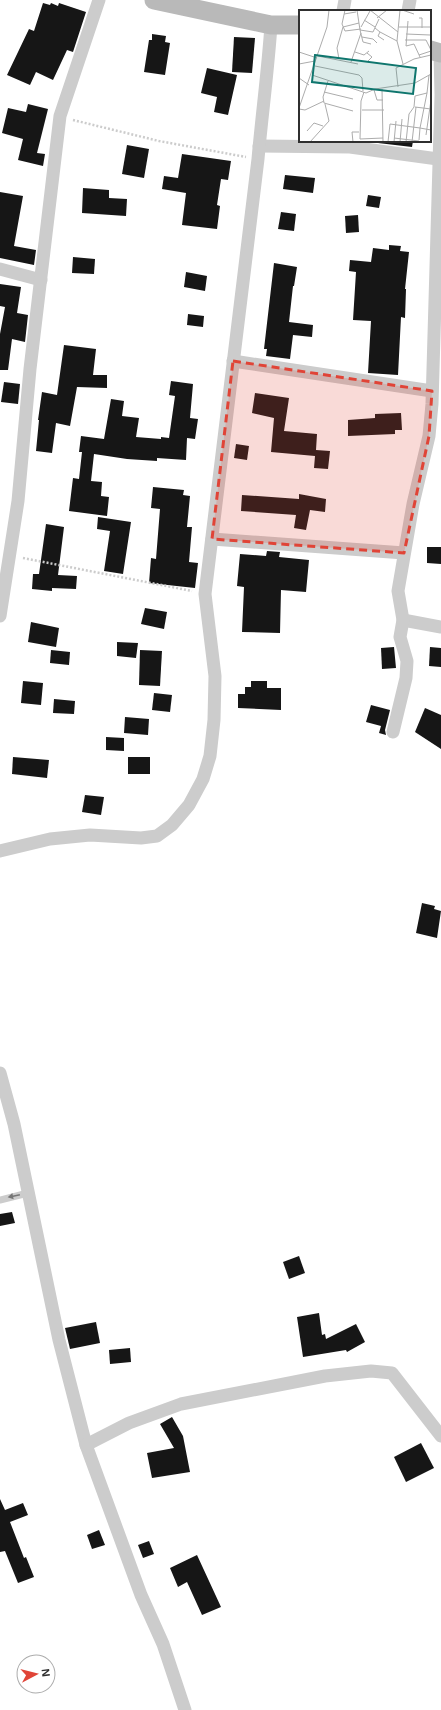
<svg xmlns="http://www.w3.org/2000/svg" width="441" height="1710" font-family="Arial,sans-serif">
	<rect width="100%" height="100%" fill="#fff"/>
	<g fill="#161616">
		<polygon points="43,3 50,5 51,3 58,6 59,3 86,12 73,52 67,50 53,80 36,72 30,85 7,75 29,29 34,31"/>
		<polygon points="152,34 166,36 165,42 170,43 165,75 144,72 149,40 152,40"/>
		<polygon points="234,37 255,38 252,73 232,72"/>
		<polygon points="207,68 237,75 228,115 214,112 217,97 201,93"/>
		<polygon points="28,104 48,109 37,153 45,154 43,166 18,160 23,139 2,133 8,108 26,112"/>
		<polygon points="378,141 413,141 412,147 378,143"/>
		<polygon points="127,145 149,149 144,178 122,174"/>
		<polygon points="182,154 231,161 228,180 221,179 217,205 220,206 217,229 182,225 186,193 162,189 164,176 178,178"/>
		<polygon points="285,175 315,178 313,193 283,189"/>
		<polygon points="83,188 109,190 109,198 127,199 126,216 82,213"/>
		<polygon points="0,192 23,196 14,246 36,250 34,265 0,258"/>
		<polygon points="368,195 381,197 379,208 366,206"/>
		<polygon points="281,212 296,214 294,231 278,229"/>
		<polygon points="358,215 359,232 346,233 345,216"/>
		<polygon points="389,245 401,246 400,251 409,252 405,289 406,289 405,318 401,317 398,375 368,373 371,321 353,320 356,272 349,271 350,260 371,262 373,248 389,250"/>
		<polygon points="73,257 95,259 94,274 72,273"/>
		<polygon points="274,263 297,267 294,286 293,286 289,322 313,325 312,337 293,335 290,359 266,356 267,349 264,349"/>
		<polygon points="186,272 207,276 205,291 184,287"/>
		<polygon points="0,284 21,287 17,313 28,315 25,342 12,339 8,370 0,370 0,334 5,307 0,306"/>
		<polygon points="188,314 204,316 203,327 187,325"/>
		<polygon points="64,345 96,349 93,375 107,375 107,388 77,387 70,426 56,423 52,453 36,451 39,420 38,420 42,392 57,395"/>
		<polygon points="171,381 193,384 190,418 198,419 195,439 187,438 186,460 157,458 157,461 127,459 94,454 91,481 102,482 101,496 109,497 107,516 69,511 73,478 79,479 82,452 79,452 81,436 104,439 111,399 124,401 122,416 139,418 136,437 161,439 161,437 169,438 175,396 169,395"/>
		<polygon points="4,382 20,384 18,404 1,402"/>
		<polygon points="255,393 289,398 284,431 317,434 316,450 330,451 328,469 314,468 315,456 271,452 274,418 252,413"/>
		<polygon points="401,413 402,430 395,430 395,434 348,436 348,420 375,418 375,414"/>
		<polygon points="236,444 249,446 247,460 234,458"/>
		<polygon points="153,487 184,490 183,495 190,496 187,527 192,527 189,562 198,563 195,588 149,583 151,558 156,559 160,509 151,508"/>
		<polygon points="299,494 326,499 325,512 310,510 306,530 294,528 296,515 241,511 242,495 299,499"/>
		<polygon points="98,517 131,522 123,574 104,571 110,531 97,529"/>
		<polygon points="46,524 64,527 58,575 77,576 76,589 52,588 52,591 32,589 33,574 39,574"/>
		<polygon points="427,547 441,547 441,564 427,563"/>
		<polygon points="267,551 280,552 279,557 309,560 306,592 281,590 280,633 242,632 244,587 237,586 240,554 266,556"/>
		<polygon points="145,608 167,612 164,629 141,624"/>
		<polygon points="31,622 59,628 56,647 28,642"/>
		<polygon points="117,642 138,643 136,658 117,656"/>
		<polygon points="394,647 396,668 382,669 381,648"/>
		<polygon points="430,647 441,648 441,667 429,666"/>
		<polygon points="51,650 70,652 69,665 50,663"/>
		<polygon points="140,650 162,651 160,686 139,685"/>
		<polygon points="23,681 43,683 41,705 21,703"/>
		<polygon points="251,681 267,681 267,688 281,688 281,710 238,708 238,694 245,694 245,687 251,687"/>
		<polygon points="154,693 172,695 170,712 152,710"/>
		<polygon points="54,699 75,701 74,714 53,713"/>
		<polygon points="371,705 390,710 385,730 386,735 379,733 381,726 366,722"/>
		<polygon points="425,708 441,715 441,749 415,732"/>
		<polygon points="125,717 149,719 148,735 124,733"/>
		<polygon points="106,737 124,738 124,751 106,750"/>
		<polygon points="13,757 49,760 47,778 12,774"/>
		<rect x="128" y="757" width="22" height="17"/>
		<polygon points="85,795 104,797 101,815 82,812"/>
		<polygon points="422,903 435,906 434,909 441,911 437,938 416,933"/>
		<polygon points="12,1212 15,1223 0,1226 0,1214"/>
		<polygon points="299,1256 305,1273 289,1279 283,1262"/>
		<polygon points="319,1313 322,1335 325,1334 326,1339 356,1324 365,1342 347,1352 346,1350 303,1357 297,1317"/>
		<polygon points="96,1322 100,1343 70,1349 65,1328"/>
		<polygon points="130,1348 131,1362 110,1364 109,1350"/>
		<polygon points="172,1417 183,1436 190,1472 152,1478 147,1453 174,1448 160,1424"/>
		<polygon points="421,1443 434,1468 406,1482 394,1457"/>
		<polygon points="0,1499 5,1510 23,1503 28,1515 10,1522 24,1558 26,1557 34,1577 18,1583 5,1551 0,1552"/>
		<polygon points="99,1530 105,1545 92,1549 87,1535"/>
		<polygon points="149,1541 154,1554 143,1558 138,1545"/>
		<polygon points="197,1555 221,1607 202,1615 187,1582 178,1587 170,1568"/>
	</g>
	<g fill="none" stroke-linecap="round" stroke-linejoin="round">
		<g stroke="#ccc" stroke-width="2.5" stroke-dasharray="2 2" stroke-linecap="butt">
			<polyline points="73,120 159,141 246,157"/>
			<polyline points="23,558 192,591"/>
		</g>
		<polyline stroke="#ccc" stroke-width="7" points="0,1200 28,1193"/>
		<g stroke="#ccc" stroke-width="13">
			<polyline points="343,11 345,0"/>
			<polyline points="408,11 410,0"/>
			<polyline points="259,146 350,147 438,159"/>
			<polyline points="0,269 41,280"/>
			<polyline points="233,361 432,391"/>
			<polyline points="212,539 404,553"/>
			<polyline points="0,616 18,501 30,369 60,116 99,0"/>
			<polyline points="403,620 441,627"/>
			<polyline points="393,732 406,678 407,661 400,637 403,620 398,591 413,504 429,436 432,404 441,95 440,53"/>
			<path d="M0,851l50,-12 40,-4 51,3 16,-2 15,-11 17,-20 14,-26 7,-23 4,-36 1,-44 -10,-82 53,-435c4,-45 10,-89 13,-134"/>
			<polyline points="0,1073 14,1124 59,1340 86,1445 141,1595 163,1644 185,1710"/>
			<polyline points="86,1445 129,1423 181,1404 325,1376 371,1371 392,1373 441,1436"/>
		</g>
		<g stroke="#b9b9b9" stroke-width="19">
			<polyline points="154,0 271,25 300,25"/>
			<polyline points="430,50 441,53"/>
		</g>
	</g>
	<defs><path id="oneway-solid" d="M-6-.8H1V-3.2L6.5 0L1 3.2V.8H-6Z"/></defs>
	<use fill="#767676" href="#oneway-solid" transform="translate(14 1196) rotate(168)"/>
	<path fill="#e04437" fill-opacity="0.2" stroke="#e04437" stroke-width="3" stroke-dasharray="8 5" stroke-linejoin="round" d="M233,361l199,30 -3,45 -25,117 -192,-14z"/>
	<g transform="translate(299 10)">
		<rect width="132" height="132" fill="#fff"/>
		<path fill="none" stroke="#acacac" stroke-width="1" d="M46,0l-3,14 3,7 16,-2M58,0l3,20 13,2 6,-13M71,0l28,22M101,0l-3,31 6,23M103,0l12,4M45,4l12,-2M78,8l10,-8M120,8h3v10M65,10l11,7M109,11l-2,25 8,-2M62,17l9,-16M100,17h32M76,18l5,4 -2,4 6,4M61,20l3,12 8,2M81,22l17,9M107,24l24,1M63,27l11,2 4,4M106,30h21l5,10M115,34l6,13M0,42l18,6M56,42l9,3 5,-4M68,43l5,4 -4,4M120,45l12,-4M19,46l40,8M40,49l-2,-11 6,-21 16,-4M52,52l10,-29M0,54l16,-3M16,56l44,9 3,3 1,13M13,65l54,18 9,-4 40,-6 16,-9M0,68l10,7M29,71l-5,16 1,6 29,8M99,77l-2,-19 18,-9 17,-4M83,79l1,53M75,80l3,10h6M25,82l29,7M65,82l-3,9 -1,38 23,-1M116,97l16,2M0,98l28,-81 2,-17M0,99l6,1 19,-9M63,100h22M8,121l7,-8 9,3M127,125l5,-35M95,128l25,3M120,130l1,-12 11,2M11,132l19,-21 -4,-17M54,132l-1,-10h7M89,132l2,-18 30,4 7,-35M95,132l2,-21M101,132l2,-23M107,132l3,-28 5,-7 1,-11 12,-3 2,-18M113,132l4,-35"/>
		<path fill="#0f766e" fill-opacity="0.15" stroke="#0f766e" stroke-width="2" d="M16,45l101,13 -3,26 -101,-12z"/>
		<rect width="132" height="132" fill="none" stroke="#2f2f2f" stroke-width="2"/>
	</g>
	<g transform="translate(36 1674) rotate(83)"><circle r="19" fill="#ffffff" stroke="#acacac"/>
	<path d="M0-3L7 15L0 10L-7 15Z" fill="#e04437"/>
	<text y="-6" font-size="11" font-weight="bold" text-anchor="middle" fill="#2f2f2f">N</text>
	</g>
</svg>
